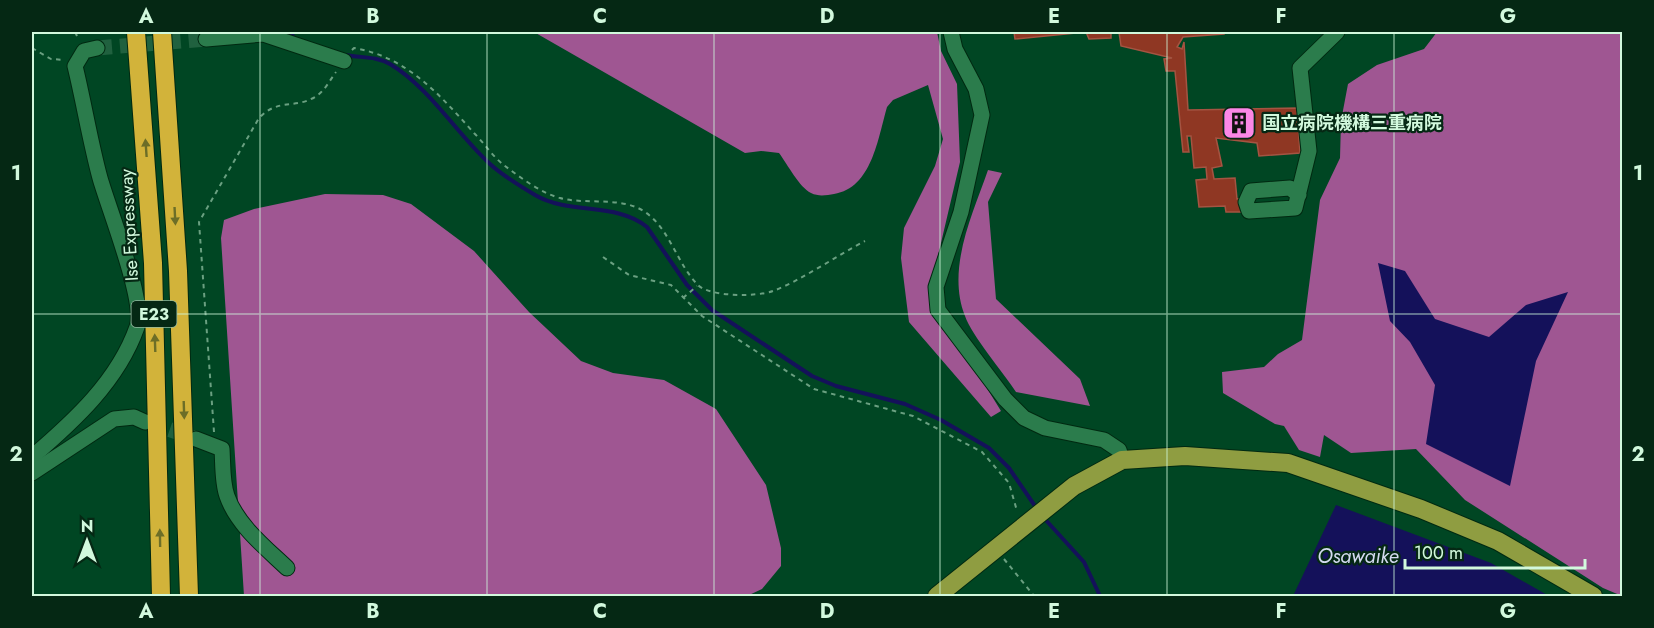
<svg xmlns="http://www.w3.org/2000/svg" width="1654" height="628" font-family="Jost,'Noto Sans JP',sans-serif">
	<rect width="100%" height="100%" fill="#004623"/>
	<g fill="#9f5692">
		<path d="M534,32h108l1,2 10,-2h284l4,19 16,33 3,78 -31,132 72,117 -10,6 -82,-95 -8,-64 3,-30 31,-62 8,-27 -15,-54 -35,15 -6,7c-9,31 -15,81 -53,87 -7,1 -15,3 -23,-1 -12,-6 -23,-28 -32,-40l-18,-2 -16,2z"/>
		<polygon points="1437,32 1622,32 1622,596 1603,588 1465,500 1416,449 1351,453 1324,435 1320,457 1299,450 1284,426 1275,424 1223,393 1222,372 1264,367 1278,354 1302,340 1320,200 1340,158 1341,121 1348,84 1377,65 1424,49"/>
		<path d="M988,170l14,3 -14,29 8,97 84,80 10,27 -74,-14c-13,-20 -44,-56 -51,-76 -19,-48 8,-102 23,-146z"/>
		<polygon points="325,194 383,195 411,204 474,251 529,312 581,361 613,373 664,380 716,409 766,485 781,548 781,566 762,589 747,596 244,596 221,238 224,220 254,209"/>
	</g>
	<g fill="#14115a">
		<polygon points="1378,263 1405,271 1435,319 1489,337 1526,305 1568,292 1536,361 1510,486 1426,444 1435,385 1410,342 1390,321"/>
		<polygon points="1336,505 1491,563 1549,596 1293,596"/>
	</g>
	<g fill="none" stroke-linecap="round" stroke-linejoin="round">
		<g stroke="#14115a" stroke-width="4">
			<polyline points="280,32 293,36"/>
			<path d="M346,55c15,3 30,1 44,9 40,24 66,69 100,100 13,12 30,22 45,31 34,20 82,7 112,32l40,58 25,25 100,66 24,10 69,18 36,16 48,28 20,20 28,41"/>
			<polyline points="1043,517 1084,562 1100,596"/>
		</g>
	</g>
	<g fill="#8f3723" stroke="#a45442" stroke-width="1.5">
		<polygon points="1014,32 1111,32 1111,38 1089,39 1086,32 1015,39"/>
		<polygon points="1119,32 1224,32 1224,34 1183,37 1177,47 1182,49 1184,42 1188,110 1297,108 1300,153 1259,156 1257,143 1216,138 1222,166 1212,168 1214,179 1235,178 1237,199 1243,198 1244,212 1226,212 1225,206 1199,207 1196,180 1207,179 1206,167 1194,168 1191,136 1187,136 1189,152 1183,152 1175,71 1166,71 1164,59 1172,58 1121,46"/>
	</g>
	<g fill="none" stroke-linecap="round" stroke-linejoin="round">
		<g stroke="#20613f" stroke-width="15" stroke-dasharray="15 8" stroke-linecap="butt">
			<polyline points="97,48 206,39"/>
			<polyline points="148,422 194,438"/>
		</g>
		<g stroke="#002911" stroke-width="17">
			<g id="minor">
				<polyline points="951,32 955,49 976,89 982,115 961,212 936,287 938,310 1005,399 1024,418 1045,428 1104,440 1119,450 1122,460"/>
				<polyline points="206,39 263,34 344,61"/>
				<polyline points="1299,195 1290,188 1251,191 1246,202 1249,211 1295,208 1309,151 1300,68 1337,32"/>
				<path d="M196,439l26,10c1,15 0,33 5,47 10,29 39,52 60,72"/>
				<path d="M32,457c42,-36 86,-76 105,-130 9,-25 -29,-120 -37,-149 -10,-37 -16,-75 -25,-112l9,-15 13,-3"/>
				<polyline points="32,473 114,419 134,417 145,422"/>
			</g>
		</g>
		<g stroke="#002911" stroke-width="20">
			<polyline id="major" points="937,596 1074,486 1122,460 1185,456 1288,463 1421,509 1498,541 1593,596"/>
		</g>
		<g stroke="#002911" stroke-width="20">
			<g id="highway">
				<polyline points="136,32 153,263 161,596"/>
				<polyline points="162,32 178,271 189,596"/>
			</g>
		</g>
		<g stroke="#6aa081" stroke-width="2" stroke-dasharray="4.5 4.5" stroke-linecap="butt">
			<polyline points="75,32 79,40"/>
			<polyline points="32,48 51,59 65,60"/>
			<path d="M352,50l2,-2c53,9 85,46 120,85 10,10 19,24 31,33 16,12 36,27 55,32 26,7 62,-2 85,14 25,17 32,52 53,73 12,12 59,12 75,6 27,-10 65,-36 92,-50"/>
			<polyline points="603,257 629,275 671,285 702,316 814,389 913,416 982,452 1009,483 1017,511"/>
			<polyline points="683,298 697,286"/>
			<path d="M214,432l-15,-210 60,-104c19,-20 36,-9 56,-21 9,-5 15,-17 21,-25"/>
			<polyline points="1004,559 1034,596"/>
		</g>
		<use href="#minor" stroke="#2b7c4c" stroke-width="15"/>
		<use href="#major" stroke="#8f9d41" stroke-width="18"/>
		<use href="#highway" stroke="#d2b33a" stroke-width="18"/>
	</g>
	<defs><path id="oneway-solid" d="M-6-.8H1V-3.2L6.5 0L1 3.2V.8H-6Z" transform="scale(1.5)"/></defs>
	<g fill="#6c6e27">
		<use href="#oneway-solid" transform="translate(146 148) rotate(-94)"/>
		<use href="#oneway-solid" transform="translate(175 216) rotate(87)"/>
		<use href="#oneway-solid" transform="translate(155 343) rotate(-92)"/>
		<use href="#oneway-solid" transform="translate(184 410) rotate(88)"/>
		<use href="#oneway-solid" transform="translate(160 538) rotate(-91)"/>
	</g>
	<path fill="none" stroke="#d2f9dd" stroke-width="1.5" stroke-opacity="0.55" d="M260,32v564M487,32v564M714,32v564M940,32v564M1167,32v564M1394,32v564M32,314h1590"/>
	<defs>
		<g id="building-square" transform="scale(1.725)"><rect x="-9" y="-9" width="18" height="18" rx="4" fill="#fb87e6" stroke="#052814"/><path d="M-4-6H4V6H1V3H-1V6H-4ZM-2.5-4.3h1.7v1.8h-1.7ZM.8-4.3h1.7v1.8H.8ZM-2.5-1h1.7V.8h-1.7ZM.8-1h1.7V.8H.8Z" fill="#111"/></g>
	</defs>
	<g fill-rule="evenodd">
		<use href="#building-square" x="1239" y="123"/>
	</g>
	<g text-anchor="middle" stroke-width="4.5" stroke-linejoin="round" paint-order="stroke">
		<rect fill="#052814" stroke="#94baa1" stroke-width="1.5" x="131.5" y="301" width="45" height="26" rx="4.5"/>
		<g font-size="16" font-weight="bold" fill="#d2f9dd">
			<text x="154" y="320">E23</text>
		</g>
		<g font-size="18" font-weight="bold" fill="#d2f9dd" stroke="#052814" text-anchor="start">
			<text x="1262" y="129">国立病院機構三重病院</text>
		</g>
		<g font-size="18" fill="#d2f9dd" stroke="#052814">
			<text transform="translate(129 225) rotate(-93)" y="6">Ise Expressway</text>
		</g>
		<g font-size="20" font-style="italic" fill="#d4daf0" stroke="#052814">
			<text x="1358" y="563">Osawaike</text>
		</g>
	</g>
	<rect width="1654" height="628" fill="none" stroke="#052814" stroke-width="66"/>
	<g transform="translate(87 541)" stroke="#052814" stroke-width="4.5" paint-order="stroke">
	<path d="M0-4.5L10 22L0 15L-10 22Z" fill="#d2f9dd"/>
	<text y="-9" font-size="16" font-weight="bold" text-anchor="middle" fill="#d2f9dd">N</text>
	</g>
	<path d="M1405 559v9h180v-9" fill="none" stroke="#d2f9dd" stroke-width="3"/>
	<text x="1414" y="559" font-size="18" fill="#d2f9dd" stroke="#052814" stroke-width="4.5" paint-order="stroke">100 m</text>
	<rect x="33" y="33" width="1588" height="562" fill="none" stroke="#d2f9dd" stroke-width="2"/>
	<g font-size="20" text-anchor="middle" font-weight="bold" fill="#d2f9dd">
		<text x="146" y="23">A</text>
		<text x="373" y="23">B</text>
		<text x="600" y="23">C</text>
		<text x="827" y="23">D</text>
		<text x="1054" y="23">E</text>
		<text x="1281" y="23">F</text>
		<text x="1508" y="23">G</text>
		<text x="16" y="180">1</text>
		<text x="1638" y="180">1</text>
		<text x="16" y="461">2</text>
		<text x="1638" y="461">2</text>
		<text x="146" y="618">A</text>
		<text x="373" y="618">B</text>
		<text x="600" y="618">C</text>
		<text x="827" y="618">D</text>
		<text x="1054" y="618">E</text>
		<text x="1281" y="618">F</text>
		<text x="1508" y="618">G</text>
	</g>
</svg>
